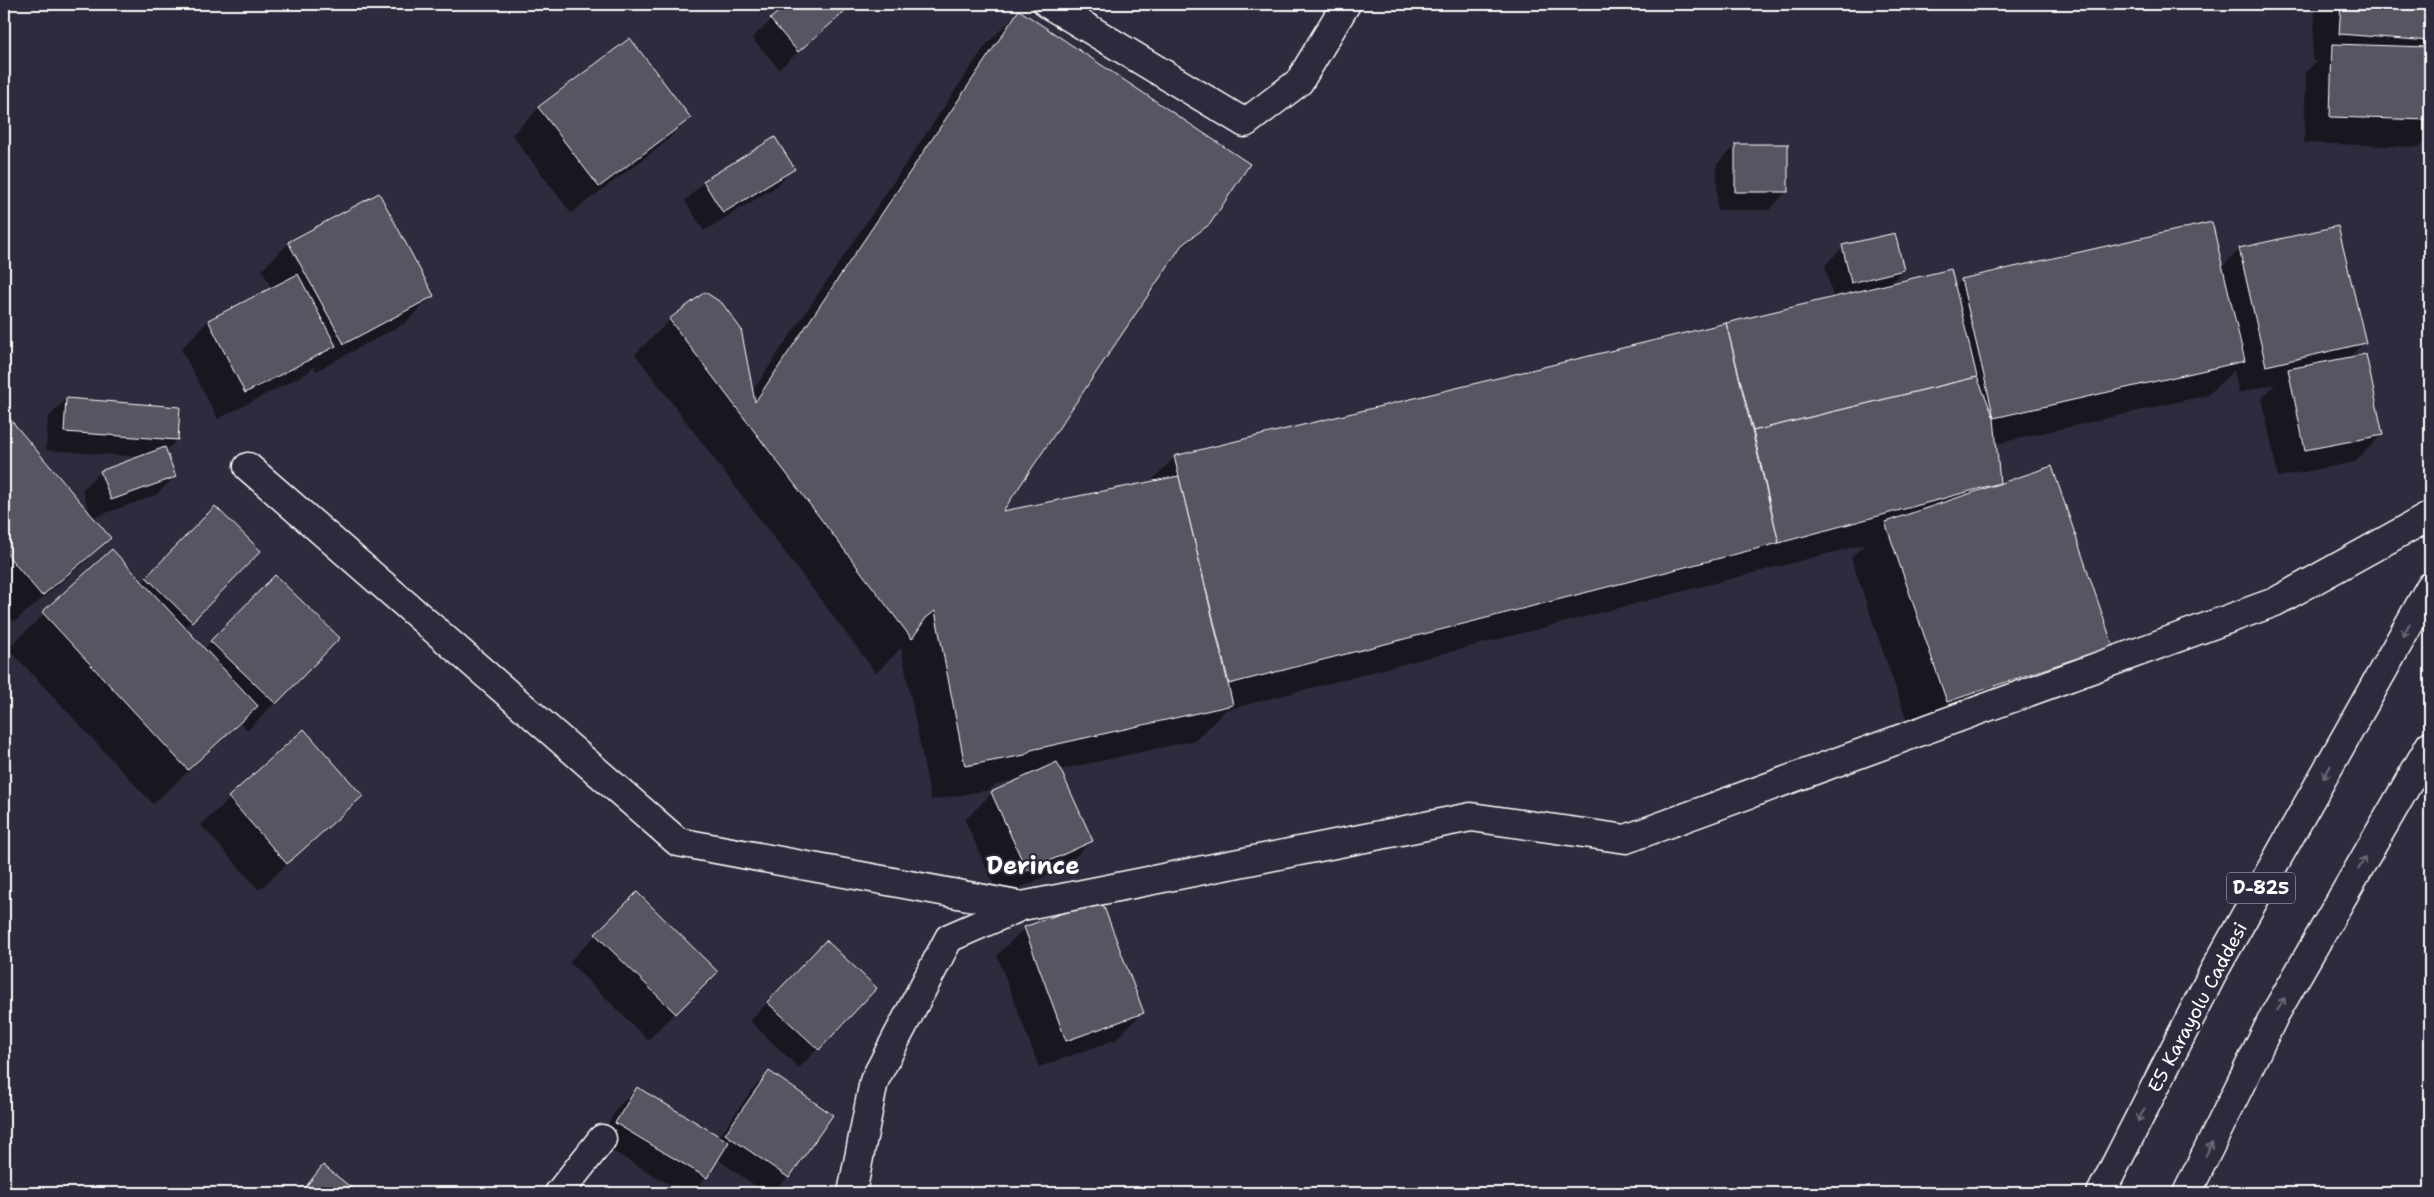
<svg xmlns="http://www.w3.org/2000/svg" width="2434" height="1197" font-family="'Shantell Sans',sans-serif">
	<rect width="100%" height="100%" fill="#2f2a3d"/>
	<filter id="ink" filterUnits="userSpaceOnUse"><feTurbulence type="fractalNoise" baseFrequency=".02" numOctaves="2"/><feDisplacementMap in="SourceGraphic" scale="10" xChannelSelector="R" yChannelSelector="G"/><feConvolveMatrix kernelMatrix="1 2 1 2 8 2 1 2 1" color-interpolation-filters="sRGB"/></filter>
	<g filter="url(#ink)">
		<g fill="#0007">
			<polygon points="789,4 852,4 779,69 752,38"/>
			<polygon points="2316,4 2430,4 2430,135 2419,147 2304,143 2306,72 2317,61 2312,61"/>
			<polygon points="1019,11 1209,223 1168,262 1001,512 1149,483 1175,457 1833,298 1825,265 1843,247 1903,270 1888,285 1954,288 1962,280 2222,267 2239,250 2337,227 2364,342 2348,359 2382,434 2355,462 2278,477 2262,398 2275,384 2239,393 2234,370 2208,395 1995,444 1999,485 2112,646 2077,681 1912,736 1851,558 1865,544 1226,710 1196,740 1059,770 1091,841 1064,868 999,897 965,820 992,793 1018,779 995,785 989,790 931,800 901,648 876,673 635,354 670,320 752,392 985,46"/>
			<polygon points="539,108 689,118 662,145 571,213 512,135"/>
			<polygon points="1735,146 1787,191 1769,210 1717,210 1717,164"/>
			<polygon points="793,169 775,187 704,231 685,201 704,182"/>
			<polygon points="289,243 432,296 405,323 316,371 314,366 307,373 218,419 181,349 208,321 272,289 262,270"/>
			<polygon points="66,399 177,440 165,451 175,477 156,495 92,518 109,538 82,565 14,622 4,610 4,414 92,518 82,490 100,472 141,457 46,450 48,418"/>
			<polygon points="215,508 260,551 184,629 204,649 248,604 338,638 248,730 240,723 153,804 8,648 112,550 142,583"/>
			<polygon points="304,731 361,796 259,890 201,825"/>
			<polygon points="637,894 716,972 648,1040 569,962"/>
			<polygon points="1025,928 1142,1013 1115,1040 1039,1067 997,955"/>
			<polygon points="808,960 876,988 799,1068 750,1021"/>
			<polygon points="769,1072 788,1177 772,1193 766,1193 717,1159 706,1177 690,1193 684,1193 597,1142 618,1107 637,1088 719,1137 751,1091"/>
			<polygon points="323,1167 356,1193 299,1193"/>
		</g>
		<g fill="#595564" stroke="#fff">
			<polygon points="787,4 854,4 798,52 770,19"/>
			<polygon points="2341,4 2430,4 2430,41 2339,34"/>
			<polygon points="1019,10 1250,164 1210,224 1182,245 1003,511 1179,476 1233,705 1031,750 1025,755 965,766 935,611 926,618 912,639 669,319 705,292 722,303 741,329 755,402"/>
			<polygon points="630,38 691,118 599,187 538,107"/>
			<polygon points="2332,44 2430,47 2430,120 2330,117"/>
			<polygon points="775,137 795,169 723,213 703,181"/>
			<rect x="1735" y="144" width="53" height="48"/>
			<polygon points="379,193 434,296 344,344 288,242"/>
			<polygon points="2212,222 2245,361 1994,418 1961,279"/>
			<polygon points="2338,226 2366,343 2266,366 2239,248"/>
			<polygon points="1895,233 1904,270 1851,283 1842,245"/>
			<polygon points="1951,269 1977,377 1753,431 1726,323"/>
			<polygon points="298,274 336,346 245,393 208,320"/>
			<polygon points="1726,323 1779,543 1229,684 1174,456"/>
			<polygon points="2366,354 2383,435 2305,450 2288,369"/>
			<polygon points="1977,377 1994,418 2000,483 1779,543 1753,431"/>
			<polygon points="66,398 180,407 178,440 64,432"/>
			<polygon points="4,412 111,538 42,596 4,551"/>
			<polygon points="165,447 176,477 111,500 100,471"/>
			<polygon points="2052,466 2113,646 1947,702 1885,522"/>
			<polygon points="215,506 261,551 192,622 146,577"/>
			<polygon points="112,549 258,706 188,770 42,612"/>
			<polygon points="275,575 340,638 276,704 210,641"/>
			<polygon points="304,729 363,796 287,864 228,797"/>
			<polygon points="1057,762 1093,841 1027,871 991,792"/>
			<polygon points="637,892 718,972 676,1014 595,934"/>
			<polygon points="1101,899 1144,1013 1066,1041 1024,927"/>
			<polygon points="826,940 877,988 819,1050 767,1002"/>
			<polygon points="769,1071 833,1115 789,1178 725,1134"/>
			<polygon points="637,1087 729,1142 707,1178 615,1123"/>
			<polygon points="323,1165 358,1193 301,1193"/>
		</g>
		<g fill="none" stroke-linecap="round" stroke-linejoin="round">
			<g stroke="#fff" stroke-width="31">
				<g id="minor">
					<polyline points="1048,4 1245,123 1299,82 1346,4"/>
					<polyline points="248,467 678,842 1022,906"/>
					<polyline points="559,1193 602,1139"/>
					<polyline points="852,1193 874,1081 949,938 1022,906 1471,817 1626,839 2275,602 2430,516"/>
				</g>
			</g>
			<g stroke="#fff" stroke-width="31">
				<g id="trunk">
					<polyline points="2101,1193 2214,971 2430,587"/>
					<polyline points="2187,1193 2275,1014 2430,745"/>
				</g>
			</g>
			<use href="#minor" stroke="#2f2a3d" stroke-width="28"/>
			<use href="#trunk" stroke="#2f2a3d" stroke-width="28"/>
		</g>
		<defs><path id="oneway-shaft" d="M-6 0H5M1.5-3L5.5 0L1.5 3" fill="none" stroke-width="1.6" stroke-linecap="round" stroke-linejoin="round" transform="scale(1.25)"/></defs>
		<g stroke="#6d6a77">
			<use href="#oneway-shaft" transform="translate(2406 630) rotate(119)"/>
			<use href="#oneway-shaft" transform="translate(2327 772) rotate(119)"/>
			<use href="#oneway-shaft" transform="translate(2362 863) rotate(-60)"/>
			<use href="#oneway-shaft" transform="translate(2281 1004) rotate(-60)"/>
			<use href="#oneway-shaft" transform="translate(2141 1115) rotate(117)"/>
			<use href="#oneway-shaft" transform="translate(2209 1149) rotate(-64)"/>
		</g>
	</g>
	<g text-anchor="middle" stroke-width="4" stroke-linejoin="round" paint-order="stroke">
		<rect fill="#2f2a3d" stroke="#c1bfc5" stroke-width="1" x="2227" y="872.5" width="68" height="31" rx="4"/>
		<g font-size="18" font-weight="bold" fill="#fff">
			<text x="2261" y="894">D-825</text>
		</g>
		<g font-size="19" fill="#fff" stroke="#2f2a3d">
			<text transform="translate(2197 1007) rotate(-62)" y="7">E5 Karayolu Caddesi</text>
		</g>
		<g font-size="24" font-weight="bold" fill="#fff" stroke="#2f2a3d">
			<text x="1033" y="874">Derince</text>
		</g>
	</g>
	<rect width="2434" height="1197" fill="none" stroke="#2f2a3d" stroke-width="20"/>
	<rect x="10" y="10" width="2414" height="1177" fill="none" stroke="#fff" stroke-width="2" filter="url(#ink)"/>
</svg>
